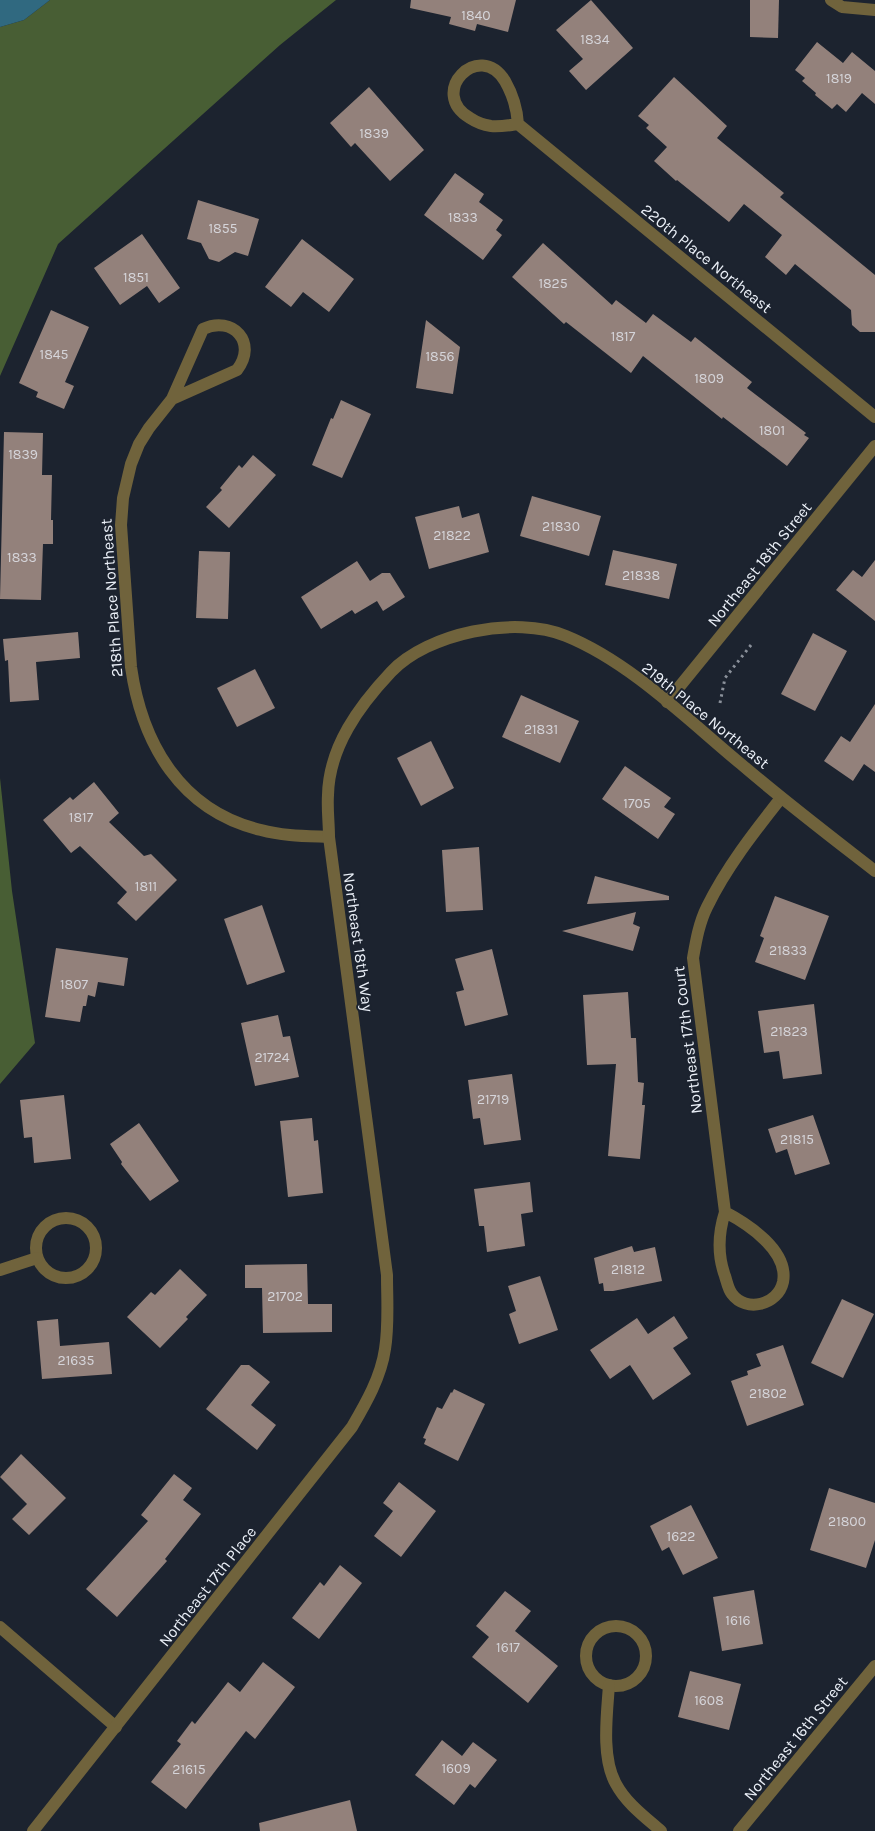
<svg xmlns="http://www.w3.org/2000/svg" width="875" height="1831" font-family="Karla,sans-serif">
	<rect width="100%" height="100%" fill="#1c232f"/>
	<g fill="#485e34">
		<polygon points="50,0 336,0 280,45 58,244 0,376 0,27 24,20"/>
		<polygon points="0,778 12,891 35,1043 0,1084"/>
	</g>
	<polygon fill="#306980" points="0,0 50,0 24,20 0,27"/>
	<g fill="#93817b">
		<polygon points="411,0 516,0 508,32 477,24 475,31 449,24 451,17 410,8"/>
		<polygon points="591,0 633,48 586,90 569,71 583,59 556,30"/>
		<polygon points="750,0 779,0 778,38 750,37"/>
		<polygon points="817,42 843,63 852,52 875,71 875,104 862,93 846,112 837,104 832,109 815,95 816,93 802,81 805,78 795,70"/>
		<polygon points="674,77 727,126 717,138 784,193 780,197 875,275 875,332 860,332 852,325 851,310 795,264 786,275 765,257 782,235 744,204 729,222 677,180 676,181 654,161 667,147 646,128 649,125 638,116"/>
		<polygon points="369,87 424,150 390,181 355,143 351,147 330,123"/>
		<polygon points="455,173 484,194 479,202 503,220 496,230 502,235 483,260 424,215"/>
		<polygon points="198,200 259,219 248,256 235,252 219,262 209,259 201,243 187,239"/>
		<polygon points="142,234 180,288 159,303 147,286 120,305 94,268"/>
		<polygon points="302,239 354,279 329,312 303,292 291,307 265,287"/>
		<polygon points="543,243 612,305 616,300 646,323 653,314 691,342 695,337 752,382 747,388 806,433 804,435 809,438 787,466 723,417 722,419 643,356 631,373 566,322 564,324 512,277"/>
		<polygon points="51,310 89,327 65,382 74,386 64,409 36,397 38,392 19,383"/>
		<polygon points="426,320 460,347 453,394 416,388"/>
		<polygon points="341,400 371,414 342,478 312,465 331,418 333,419"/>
		<polygon points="4,432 43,433 42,475 52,475 51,520 53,520 53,544 43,544 41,600 0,599"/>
		<polygon points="253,455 276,475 229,528 206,507 222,490 220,488 239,465 242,468"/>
		<polygon points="532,496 601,516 589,556 520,536"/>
		<polygon points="459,506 462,518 479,513 489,552 429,569 415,517"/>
		<polygon points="613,550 677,564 669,599 605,585"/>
		<polygon points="199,551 230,552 228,619 196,618"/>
		<polygon points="875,560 875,621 836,590 853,570 862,577"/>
		<polygon points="357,561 370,581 382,573 390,573 405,597 383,611 377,601 355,614 352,610 321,629 301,597"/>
		<polygon points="78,632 80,658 36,662 39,700 10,702 8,660 5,661 3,639"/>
		<polygon points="813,633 847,651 815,711 781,694"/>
		<polygon points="255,669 275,708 237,727 217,688"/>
		<polygon points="521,695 579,721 560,763 502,737"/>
		<polygon points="875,704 875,772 864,764 853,781 824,761 841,736 850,742"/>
		<polygon points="431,741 454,788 421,806 397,758"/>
		<polygon points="625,766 671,798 664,807 675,814 658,839 602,799"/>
		<polygon points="94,782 119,813 109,822 144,856 151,854 177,880 136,921 117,903 127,892 80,846 71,853 43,820 70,797 73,800"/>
		<polygon points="479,847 483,910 446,912 442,850"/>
		<polygon points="595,876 669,896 669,900 587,904"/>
		<polygon points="775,896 829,916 805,980 755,962 764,938 760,936"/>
		<polygon points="262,905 285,972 247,985 224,919"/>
		<polygon points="636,912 633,924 640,927 633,951 562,931"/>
		<polygon points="56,948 128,958 124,986 98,982 95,997 88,995 86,1006 83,1006 80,1022 45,1017"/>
		<polygon points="492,949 508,1015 465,1026 456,992 464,990 455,959"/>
		<polygon points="628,992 631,1038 636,1038 638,1082 644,1083 642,1105 645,1105 640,1159 608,1156 616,1064 587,1065 583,995"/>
		<polygon points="814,1004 822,1074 783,1079 779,1051 764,1053 758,1011"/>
		<polygon points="278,1015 283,1037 290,1036 299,1077 255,1086 241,1023"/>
		<polygon points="512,1074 521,1140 484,1145 480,1118 473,1119 468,1080"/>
		<polygon points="64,1095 71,1159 34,1163 32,1137 24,1138 20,1100"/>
		<polygon points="813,1115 830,1164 795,1175 787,1149 776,1153 768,1129"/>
		<polygon points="312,1118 314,1141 318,1140 323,1193 288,1197 280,1121"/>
		<polygon points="139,1123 179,1181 150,1201 121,1164 122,1162 110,1144"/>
		<polygon points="530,1182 533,1212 521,1214 525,1246 487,1252 484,1226 479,1226 474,1189"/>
		<polygon points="632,1246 634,1252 655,1247 662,1281 613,1291 604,1291 603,1283 599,1284 594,1258"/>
		<polygon points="307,1264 308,1304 332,1304 332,1332 263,1333 262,1288 245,1288 245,1265"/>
		<polygon points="180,1269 207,1295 186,1317 188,1319 160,1348 127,1317 151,1292 155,1295"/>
		<polygon points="540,1276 558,1330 519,1344 509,1314 516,1311 508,1286"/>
		<polygon points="842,1299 874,1314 843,1378 811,1363"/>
		<polygon points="674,1316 688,1338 673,1348 691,1374 653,1400 630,1365 610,1379 590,1350 637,1318 648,1334"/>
		<polygon points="58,1319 60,1346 109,1342 112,1374 42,1379 37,1321"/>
		<polygon points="783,1345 804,1405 747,1426 731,1381 748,1375 747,1371 761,1366 756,1354"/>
		<polygon points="241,1365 249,1365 270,1382 251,1405 276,1425 257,1450 206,1409"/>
		<polygon points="454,1389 485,1404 458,1461 424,1444 426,1439 423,1438 437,1407 442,1409 451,1392 452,1393"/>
		<polygon points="21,1454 66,1498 29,1535 12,1519 27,1504 0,1477"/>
		<polygon points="174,1474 192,1488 183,1500 201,1514 165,1559 167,1561 117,1617 86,1589 148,1521 141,1515"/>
		<polygon points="399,1482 436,1511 401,1557 374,1536 393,1511 383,1503"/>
		<polygon points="829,1488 875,1503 875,1540 866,1568 810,1550"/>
		<polygon points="691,1505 718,1558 683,1575 669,1547 662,1551 650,1526"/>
		<polygon points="340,1565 362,1583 319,1639 292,1618 320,1582 324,1586"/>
		<polygon points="754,1590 763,1644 722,1651 713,1597"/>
		<polygon points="505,1591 531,1611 515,1631 558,1666 528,1703 472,1657 489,1637 476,1626"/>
		<polygon points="263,1662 295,1687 255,1739 246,1731 186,1809 151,1782 181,1744 177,1741 192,1721 195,1724 228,1682 240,1692"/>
		<polygon points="690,1671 741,1684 729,1730 678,1717"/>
		<polygon points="442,1740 462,1756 473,1742 497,1760 475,1788 470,1784 454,1805 415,1775"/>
		<polygon points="350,1800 357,1831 260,1831 259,1823"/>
	</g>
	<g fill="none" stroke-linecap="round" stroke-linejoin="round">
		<polyline stroke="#8a909a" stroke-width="3" stroke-dasharray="2.5 4" stroke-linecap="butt" points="720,703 725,678 751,645"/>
		<g stroke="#70633c" stroke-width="12">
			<polyline points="831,0 842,7 875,10"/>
			<path d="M518,124c-1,-16 -5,-29 -13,-43 -26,-42 -78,12 -35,37 6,4 14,7 21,8 9,1 19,-1 27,-2l357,293"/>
			<path d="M172,399l31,-70c30,-14 55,14 34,41l-65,29 -23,29 -10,16 -8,20 -8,34 -2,27 10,142c11,77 50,144 130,163 22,6 45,6 68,7"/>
			<polyline points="667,702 875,446"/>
			<path d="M725,1212c23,12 64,39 58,70 -5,23 -37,31 -51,12 -4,-5 -5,-12 -7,-18 -8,-22 -7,-42 0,-64l-32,-254c3,-17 6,-35 14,-51 19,-39 47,-75 74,-109"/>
			<circle cx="66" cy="1248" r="30"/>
			<polyline points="0,1270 37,1258"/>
			<circle cx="616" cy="1656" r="30"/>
			<polyline points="0,1627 116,1727"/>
			<path d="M609,1685c-2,29 -8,73 7,99 10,19 29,33 45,47"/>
			<path d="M33,1831l319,-404c14,-24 29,-50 33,-78 4,-24 2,-49 2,-74l-58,-438c0,-14 -2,-28 -1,-42 1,-48 31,-89 63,-123 37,-39 124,-57 175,-36 64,26 122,84 175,128 43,37 89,72 134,107"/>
			<polyline points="739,1831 875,1666"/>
		</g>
	</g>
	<g text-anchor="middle" stroke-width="4" stroke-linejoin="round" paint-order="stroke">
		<g font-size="14" fill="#d5d4d9">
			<text x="476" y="20">1840</text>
			<text x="595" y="44">1834</text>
			<text x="839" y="83">1819</text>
			<text x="374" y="138">1839</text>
			<text x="463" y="222">1833</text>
			<text x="223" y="233">1855</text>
			<text x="136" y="282">1851</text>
			<text x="553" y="288">1825</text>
			<text x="623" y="341">1817</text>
			<text x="54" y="359">1845</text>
			<text x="440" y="361">1856</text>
			<text x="709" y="383">1809</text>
			<text x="772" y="435">1801</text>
			<text x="23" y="459">1839</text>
			<text x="561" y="531">21830</text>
			<text x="452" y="540">21822</text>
			<text x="22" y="562">1833</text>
			<text x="641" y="580">21838</text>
			<text x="541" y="734">21831</text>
			<text x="637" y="808">1705</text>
			<text x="81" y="822">1817</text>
			<text x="146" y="891">1811</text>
			<text x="788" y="955">21833</text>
			<text x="74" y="989">1807</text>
			<text x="789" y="1036">21823</text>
			<text x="272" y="1062">21724</text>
			<text x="493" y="1104">21719</text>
			<text x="797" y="1144">21815</text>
			<text x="628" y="1274">21812</text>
			<text x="285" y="1301">21702</text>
			<text x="76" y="1365">21635</text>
			<text x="768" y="1398">21802</text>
			<text x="847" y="1526">21800</text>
			<text x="681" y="1541">1622</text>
			<text x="738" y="1625">1616</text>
			<text x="508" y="1652">1617</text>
			<text x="709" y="1705">1608</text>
			<text x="456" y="1773">1609</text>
			<text x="189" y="1774">21615</text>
		</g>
		<g font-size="16" fill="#ebf0f8" stroke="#1c232f">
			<text transform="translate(707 258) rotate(39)" y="6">220th Place Northeast</text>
			<text transform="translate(759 564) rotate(-51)" y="6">Northeast 18th Street</text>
			<text transform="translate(111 598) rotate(-94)" y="6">218th Place Northeast</text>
			<text transform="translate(706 715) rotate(39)" y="6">219th Place Northeast</text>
			<text transform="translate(359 942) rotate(82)" y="6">Northeast 18th Way</text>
			<text transform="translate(687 1040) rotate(-97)" y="6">Northeast 17th Court</text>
			<text transform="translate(207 1586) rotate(-52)" y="6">Northeast 17th Place</text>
			<text transform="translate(795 1738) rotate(-51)" y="6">Northeast 16th Street</text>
		</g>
	</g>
</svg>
